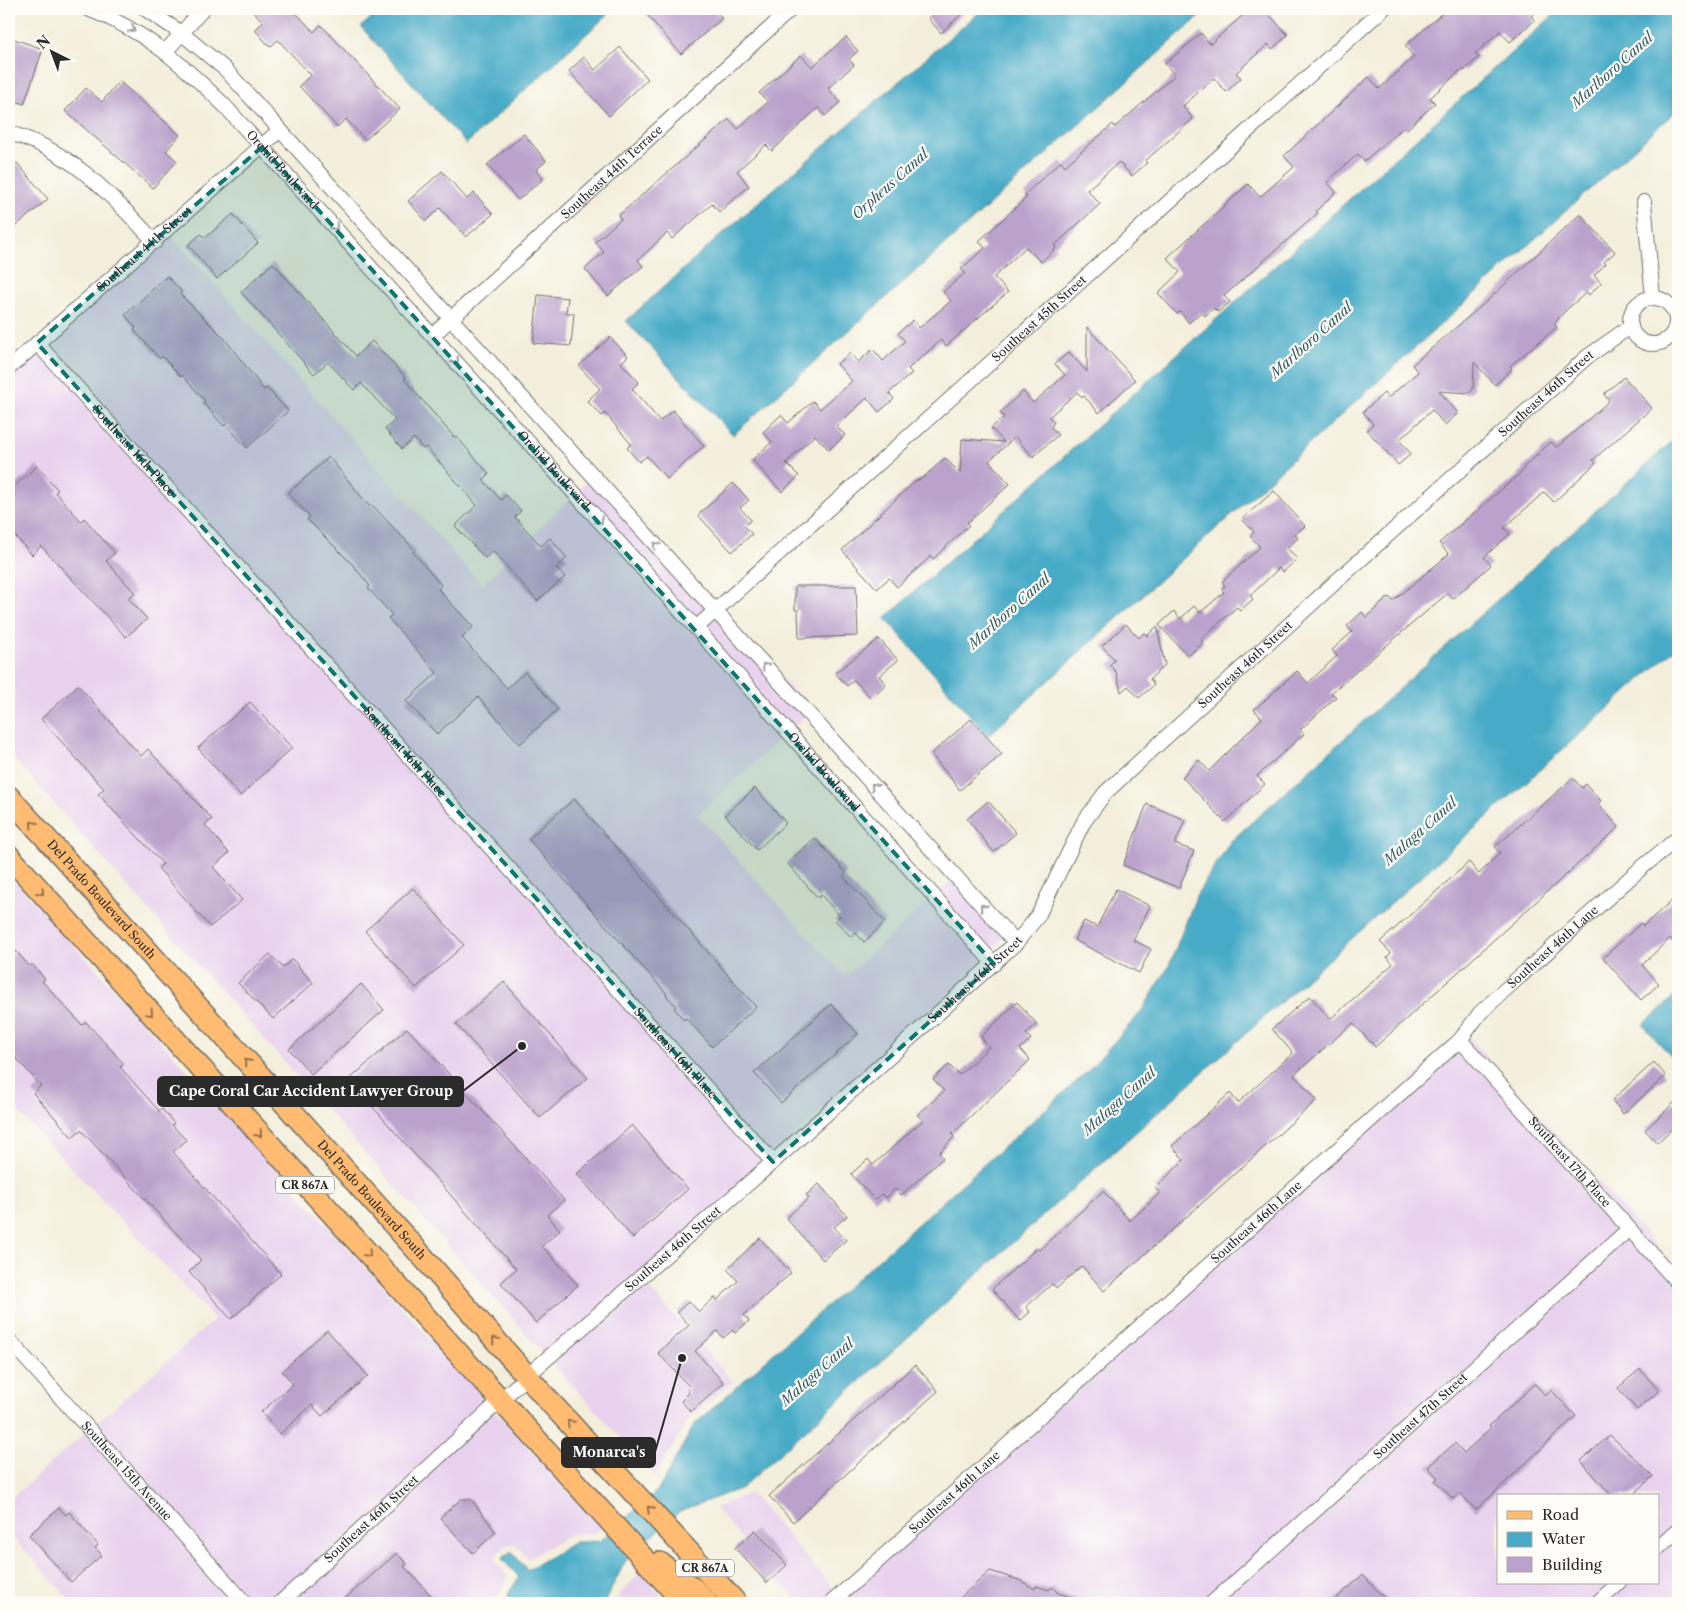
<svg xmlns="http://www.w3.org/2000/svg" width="1687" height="1612" font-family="'Libre Caslon Text',serif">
	<rect width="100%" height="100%" fill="#fdfcf7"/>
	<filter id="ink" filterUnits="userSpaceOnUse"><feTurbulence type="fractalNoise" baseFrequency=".02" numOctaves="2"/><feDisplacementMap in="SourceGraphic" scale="10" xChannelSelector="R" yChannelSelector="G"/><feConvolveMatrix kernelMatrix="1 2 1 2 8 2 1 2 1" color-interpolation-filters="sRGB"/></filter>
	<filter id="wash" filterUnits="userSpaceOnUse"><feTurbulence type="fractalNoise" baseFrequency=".0096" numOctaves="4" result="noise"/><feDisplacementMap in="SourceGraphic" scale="20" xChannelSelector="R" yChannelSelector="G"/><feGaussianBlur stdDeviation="1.12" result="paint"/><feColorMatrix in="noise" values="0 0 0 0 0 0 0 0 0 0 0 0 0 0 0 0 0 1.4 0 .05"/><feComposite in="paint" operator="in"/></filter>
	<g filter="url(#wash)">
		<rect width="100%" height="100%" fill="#f4efdc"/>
		<g fill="#e8d2ee" fill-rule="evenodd">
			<polygon points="168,232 482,585 590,479 812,710 697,815 845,977 954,878 1009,932 971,973 640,1278 733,1381 689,1419 655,1476 573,1386 9,753 9,376"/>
			<polygon points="9,873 601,1528 596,1533 571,1534 528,1559 515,1544 506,1545 495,1557 497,1564 508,1577 500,1594 489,1603 73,1603 9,1533 9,1500 215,1319 9,1102"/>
			<path d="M1464,1032l214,238v333h-879l-84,-95 35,-15 92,105zM1498,1496h160v87h-160z"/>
			<polygon points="641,1573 668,1603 614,1603 619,1594"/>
		</g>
		<g fill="#47abc7" stroke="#396b79">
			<polygon points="381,9 614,9 466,144 361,27"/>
			<polygon points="983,9 1208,9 733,435 626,321 731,226"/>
			<polygon points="1560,9 1678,9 1678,109 988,736 885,618"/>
			<polygon points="1678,436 1678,646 940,1308 742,1488 680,1511 626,1560 604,1603 502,1603 509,1596 508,1594 519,1577 502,1559 511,1551 527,1570 575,1542 600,1541 659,1489 694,1425 1087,1072 1141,1012 1168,968 1197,894 1231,841"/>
			<polygon points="1678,993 1678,1064 1643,1025"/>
		</g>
		<g id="blocks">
			<g fill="#baa2cc">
				<polygon points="251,9 292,9 314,32 321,25 400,109 365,140 346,119 337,127 299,86 311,75 278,40 270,47 255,30 263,22"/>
				<polygon points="642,9 714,9 722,18 681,54"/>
				<polygon points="939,9 967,9 941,33 928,18"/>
				<polygon points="1235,9 1264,9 1288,35 1272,49 1268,44 1236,73 1241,78 1226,92 1214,78 1183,106 1193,119 1145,161 1147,163 1132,176 1119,162 1087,190 1100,204 1054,246 1056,248 1041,262 1026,247 994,277 1008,292 946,346 941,340 908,369 912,373 889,393 894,399 879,412 867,398 836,426 845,435 829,450 815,435 786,463 799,476 782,492 752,460 772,442 763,432 781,415 788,423 813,401 820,409 852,381 837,364 850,353 858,362 873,349 883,361 905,341 898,333 913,320 919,328 951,301 943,292 965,273 961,269 985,248 979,241 1027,197 1024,195 1061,161 1065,166 1113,124 1115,127 1175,75 1165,64 1201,33 1210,44 1242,16"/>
				<polygon points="1447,9 1539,9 1531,16 1535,20 1510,42 1500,31 1475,54 1479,57 1464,71 1462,69 1430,98 1435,103 1406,130 1404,127 1364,161 1358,154 1327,182 1336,192 1316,211 1318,213 1224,296 1230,302 1218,312 1214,308 1205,316 1201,312 1189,323 1180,312 1177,314 1158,293 1180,272 1167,258 1248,184 1260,197 1294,167 1284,156 1369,77 1379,89 1414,57 1405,46"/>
				<polygon points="846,37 858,51 849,59 854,65 828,88 840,102 825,116 818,108 772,151 766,145 737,171 749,186 719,212 712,204 672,239 667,233 638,260 643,266 608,296 585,269 604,252 595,242 621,219 618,216 729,119 738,129 768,102 759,93 801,55 812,67"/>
				<polygon points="14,39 43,49 24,104 9,99 9,53"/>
				<polygon points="620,47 648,79 609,116 569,71 584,57 595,70"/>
				<polygon points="119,81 180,135 166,151 177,161 153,188 65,111 86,88 102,102"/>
				<polygon points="524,134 546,161 536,170 543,179 518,200 487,165"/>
				<polygon points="17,163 48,199 16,226 9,218 9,170"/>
				<polygon points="442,171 467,199 474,193 493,214 466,237 440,208 426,221 408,201"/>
				<polygon points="233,214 258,243 217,279 188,245 201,234 205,238"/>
				<polygon points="1580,214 1615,252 1604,262 1606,264 1594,275 1601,283 1589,295 1587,292 1565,311 1554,324 1557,327 1510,366 1512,369 1495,385 1474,362 1473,389 1469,393 1439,391 1458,413 1445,425 1432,410 1399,440 1411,454 1398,465 1367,430 1373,424 1363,412 1384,393 1388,398 1418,372 1412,365 1487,301"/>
				<polygon points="273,263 356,356 372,341 406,378 404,379 454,437 456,436 489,474 483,480 501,500 506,495 521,511 515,517 541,546 550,538 567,558 556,568 565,577 537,601 493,551 485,558 455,526 477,505 426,447 423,449 414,438 402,449 385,429 395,420 361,383 354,390 328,362 314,374 241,292"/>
				<polygon points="167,276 182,292 180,294 224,338 264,390 267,388 288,411 247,448 226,424 224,426 203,403 205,401 182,375 181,377 162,356 160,359 134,330 136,328 125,315"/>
				<polygon points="538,295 568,298 566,313 574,313 571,346 533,343"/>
				<polygon points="1087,327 1135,380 1099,413 1084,396 1082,397 1077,392 1049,417 1054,422 1051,427 1058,435 1033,457 1015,437 989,461 1010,484 967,523 969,525 933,559 931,556 897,587 889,578 877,589 842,550 914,482 924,477 945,458 960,473 962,439 1004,442 991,428 1004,417 1000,413 1023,391 1033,403 1065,375 1055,364 1069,352 1087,372"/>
				<polygon points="610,337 628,356 621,363 639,382 632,389 660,421 673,410 704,446 667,479 647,456 639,462 627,448 631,444 605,413 602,416 587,401 600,389 579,366"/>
				<polygon points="1624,377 1652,408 1593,460 1596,463 1554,502 1544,492 1504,528 1510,534 1484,557 1491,565 1453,599 1448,593 1331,693 1336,697 1300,730 1304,734 1257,776 1265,784 1225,822 1182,777 1199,760 1209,771 1262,718 1254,710 1297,671 1308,683 1337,656 1332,650 1352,632 1347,626 1362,612 1366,617 1389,597 1393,601 1449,554 1439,543 1524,470 1523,468 1551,442 1557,447 1609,401 1604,394"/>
				<polygon points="329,457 369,506 371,504 415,550 413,552 441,585 438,589 473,627 462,638 507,688 525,672 558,709 520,744 478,697 437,734 406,701 437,673 388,618 392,615 368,588 370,586 352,564 307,519 310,517 288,493"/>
				<polygon points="37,466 58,490 55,492 81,521 84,518 115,553 106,561 135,593 128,598 147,619 126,637 41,546 32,555 9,529 9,491"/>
				<polygon points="733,483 749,500 740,508 751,520 744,526 752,534 732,552 698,515"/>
				<polygon points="1274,491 1305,526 1295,534 1298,538 1287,548 1297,559 1283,572 1279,568 1250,596 1253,599 1240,611 1237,607 1201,639 1203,643 1188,656 1159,625 1174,611 1180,619 1194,606 1200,613 1224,592 1221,589 1225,586 1222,582 1260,547 1250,536 1254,532 1242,519"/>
				<polygon points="795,586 856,586 858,636 799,638 798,610 795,610"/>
				<polygon points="1126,624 1139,638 1144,633 1147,636 1157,626 1165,665 1150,679 1154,685 1139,698 1128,686 1121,692 1116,672 1109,665 1115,660 1102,646"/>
				<polygon points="879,639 898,660 879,676 886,684 871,698 854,680 847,686 835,673"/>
				<polygon points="78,685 141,756 148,749 212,819 205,825 229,853 213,867 242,900 210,927 158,868 163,864 98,794 104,789 41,719"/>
				<polygon points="250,702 292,748 240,796 198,748"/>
				<polygon points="971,719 1002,754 960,790 931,754"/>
				<polygon points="1573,778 1582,788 1586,784 1601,801 1598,804 1619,827 1375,1047 1353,1023 1294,1075 1317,1100 1104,1291 1082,1266 1057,1288 1052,1284 1026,1307 1030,1312 1020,1321 992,1289 1037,1248 1039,1250 1103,1191 1130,1221 1160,1193 1155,1188 1184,1160 1172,1146 1230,1093 1238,1103 1293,1053 1272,1029 1310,996 1330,1019 1393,964 1387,957 1391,953 1380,942 1469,862 1479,874 1500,853 1495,847"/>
				<polygon points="755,788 786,823 757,850 725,815"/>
				<polygon points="574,799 756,1007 712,1047 686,1018 684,1020 674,1008 676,1006 666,995 667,994 528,839"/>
				<polygon points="988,801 1016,833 994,852 967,819"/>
				<polygon points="1147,804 1185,820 1175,844 1194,851 1179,888 1123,865"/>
				<polygon points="815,838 846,873 843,876 885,922 864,942 856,933 851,937 835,920 840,916 821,895 818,898 787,863"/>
				<polygon points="413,888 464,945 416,988 365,931"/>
				<polygon points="1116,889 1150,906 1133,940 1151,949 1139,973 1074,940 1084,921 1097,927"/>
				<polygon points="1678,895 1678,948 1670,938 1642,965 1659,984 1641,1000 1603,958 1641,923 1643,926"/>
				<polygon points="16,951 30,967 32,964 45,979 42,981 82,1025 86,1022 124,1064 120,1067 159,1111 162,1109 174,1123 172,1125 186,1140 173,1152 281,1274 231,1319 189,1272 201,1260 81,1130 72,1137 33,1093 41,1086 9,1050 9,958"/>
				<polygon points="270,954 283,968 292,959 313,983 273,1019 238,983"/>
				<polygon points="504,982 588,1078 540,1118 456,1024"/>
				<polygon points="361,984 384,1010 311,1074 289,1049"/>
				<polygon points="1017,1002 1037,1024 1026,1034 1031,1039 1020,1049 1030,1060 952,1134 954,1137 939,1153 943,1158 901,1195 895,1189 886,1198 882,1194 875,1200 851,1174 868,1159 873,1165 923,1120 917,1115 944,1091 933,1079 949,1065 959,1075 989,1047 981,1037"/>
				<polygon points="831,1004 858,1034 781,1103 754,1073"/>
				<polygon points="407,1028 564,1200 547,1215 560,1230 542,1246 578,1285 536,1323 501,1283 516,1269 349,1080"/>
				<polygon points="1654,1062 1666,1076 1623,1114 1612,1100"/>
				<polygon points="1678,1099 1678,1123 1657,1143 1645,1130"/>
				<polygon points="632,1125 688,1189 633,1238 577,1174"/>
				<polygon points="819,1184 847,1216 834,1227 846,1240 823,1260 786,1218 809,1198 806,1195"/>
				<polygon points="760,1238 791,1273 744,1315 749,1321 735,1333 733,1330 723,1338 717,1331 695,1351 724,1383 691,1412 681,1401 689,1393 687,1390 690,1387 658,1353 689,1325 677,1312 689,1301 699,1312 715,1297 717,1300 738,1281 727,1269"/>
				<polygon points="327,1330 368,1376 322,1416 312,1405 280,1434 261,1412 293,1384 282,1371"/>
				<polygon points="915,1365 938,1391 793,1522 769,1496"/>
				<polygon points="1640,1369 1659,1391 1637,1410 1618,1388"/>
				<polygon points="1535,1384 1545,1395 1551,1390 1576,1416 1476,1510 1460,1493 1453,1499 1435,1480 1438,1478 1428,1467 1455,1443 1464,1453 1491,1428 1489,1426"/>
				<polygon points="1610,1435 1653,1476 1632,1496 1612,1496 1581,1461"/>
				<polygon points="461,1499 471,1499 496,1532 473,1553 440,1518"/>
				<polygon points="59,1508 66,1515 69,1512 82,1527 98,1545 95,1548 102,1555 71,1582 29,1535"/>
				<polygon points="755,1530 787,1565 767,1583 735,1548"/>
				<polygon points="397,1553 407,1564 404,1566 438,1603 340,1603"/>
				<polygon points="990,1571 1019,1580 1035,1589 1036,1586 1049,1590 1052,1587 1058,1593 1081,1600 1080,1603 954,1603"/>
				<polygon points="1363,1575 1389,1603 1331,1603"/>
			</g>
		</g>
	</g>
	<g filter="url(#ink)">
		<use href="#blocks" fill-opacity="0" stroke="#717069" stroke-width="1"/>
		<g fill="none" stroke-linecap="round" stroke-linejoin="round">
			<g stroke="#717069" stroke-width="16">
				<g id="minor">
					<path id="s1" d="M88,9c56,21 93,54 136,96l472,523 298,336"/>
					<polyline points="145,9 180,32 225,69 1016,943"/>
					<polyline points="166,51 203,9"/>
					<path d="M9,133c61,16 104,64 146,109"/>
					<polyline points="1644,202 1653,298"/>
					<circle cx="1653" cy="321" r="23"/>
					<path id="s2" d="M433,335l358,-326"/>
					<path id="s3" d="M37,343l736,819"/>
					<path id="s4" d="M9,368l271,-238"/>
					<path id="s5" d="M696,628l687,-619"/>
					<path id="s6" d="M1460,1040l218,243"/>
					<path id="s7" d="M9,1340l236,263"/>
					<polyline points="1658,1548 1678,1530"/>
					<path id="s8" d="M280,1603l247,-227 246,-214 243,-219 22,-27 45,-93 22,-30 235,-215 247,-221 44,-31"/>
					<path id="s9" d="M831,1603l629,-563 20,-27 27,-25 133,-119 38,-31"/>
					<path id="s10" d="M1212,1603l417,-374"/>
					<polyline points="1597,1603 1619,1583"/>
				</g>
			</g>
			<g stroke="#717069" stroke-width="24">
				<g id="primary">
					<path id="s11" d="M9,797l414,460 125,143 188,203"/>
					<polyline points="9,856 684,1603"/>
					<polyline points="660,1563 695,1590 707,1603"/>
				</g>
			</g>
			<use href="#minor" stroke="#fff" stroke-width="14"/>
			<use href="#primary" stroke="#ffbb71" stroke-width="21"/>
		</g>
		<defs><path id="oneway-chevron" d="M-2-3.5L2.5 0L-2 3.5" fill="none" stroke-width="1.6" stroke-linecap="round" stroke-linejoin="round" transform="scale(1.25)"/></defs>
		<g stroke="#a0a0a0">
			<use href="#oneway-chevron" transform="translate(132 29) rotate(29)"/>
			<use href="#oneway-chevron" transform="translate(335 227) rotate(48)"/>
			<use href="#oneway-chevron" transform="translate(456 361) rotate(48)"/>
			<use href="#oneway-chevron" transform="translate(600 521) rotate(48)"/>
			<use href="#oneway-chevron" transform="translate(656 545) rotate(-132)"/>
			<use href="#oneway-chevron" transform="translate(765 666) rotate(-132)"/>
			<use href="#oneway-chevron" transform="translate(874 786) rotate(-132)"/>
			<use href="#oneway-chevron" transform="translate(983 907) rotate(-132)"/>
		</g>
		<g stroke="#95734e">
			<use href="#oneway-chevron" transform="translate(33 824) rotate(-132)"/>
			<use href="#oneway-chevron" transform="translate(41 892) rotate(48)"/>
			<use href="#oneway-chevron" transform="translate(150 1013) rotate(48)"/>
			<use href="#oneway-chevron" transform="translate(247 1062) rotate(-132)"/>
			<use href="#oneway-chevron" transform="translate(259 1134) rotate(48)"/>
			<use href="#oneway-chevron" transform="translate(368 1254) rotate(48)"/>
			<use href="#oneway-chevron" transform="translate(495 1340) rotate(-131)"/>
			<use href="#oneway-chevron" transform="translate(570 1423) rotate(-133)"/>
			<use href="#oneway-chevron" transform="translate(650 1509) rotate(-134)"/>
		</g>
	</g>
	<path fill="#0f766e" fill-opacity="0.2" stroke="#0f766e" stroke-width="4" stroke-dasharray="10 6" stroke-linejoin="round" d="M262,147l732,817 -221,198 -736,-819z"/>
	<g text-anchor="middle" stroke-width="4.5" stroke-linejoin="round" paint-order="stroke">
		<g fill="#fdfcf7" stroke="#6a6a68" stroke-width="1">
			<rect x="276" y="1176.5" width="58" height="17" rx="4"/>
			<rect x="676" y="1559.5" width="58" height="17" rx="4"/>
		</g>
		<g font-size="11" font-weight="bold" fill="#2b2b2b">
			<text x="305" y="1189">CR 867A</text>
			<text x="705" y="1572">CR 867A</text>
		</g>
		<g font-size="12" fill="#2b2b2b" stroke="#fdfcf7">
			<text dy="4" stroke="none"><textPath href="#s1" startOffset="255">Orchid Boulevard</textPath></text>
			<text dy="4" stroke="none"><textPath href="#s2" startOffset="242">Southeast 44th Terrace</textPath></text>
			<text dy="4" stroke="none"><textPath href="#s4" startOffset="180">Southeast 44th Street</textPath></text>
			<text dy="4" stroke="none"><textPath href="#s5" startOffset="462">Southeast 45th Street</textPath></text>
			<text dy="4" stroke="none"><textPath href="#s8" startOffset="1759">Southeast 46th Street</textPath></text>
			<text dy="4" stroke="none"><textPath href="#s3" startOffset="145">Southeast 16th Place</textPath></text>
			<text dy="4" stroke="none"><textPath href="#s1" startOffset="660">Orchid Boulevard</textPath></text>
			<text dy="4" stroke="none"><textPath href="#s8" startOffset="1354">Southeast 46th Street</textPath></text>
			<text dy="4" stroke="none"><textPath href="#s3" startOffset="550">Southeast 16th Place</textPath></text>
			<text dy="4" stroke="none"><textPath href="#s1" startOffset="1065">Orchid Boulevard</textPath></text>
			<text dy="4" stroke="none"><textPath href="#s11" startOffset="138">Del Prado Boulevard South</textPath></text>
			<text dy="4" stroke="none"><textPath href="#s9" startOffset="976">Southeast 46th Lane</textPath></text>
			<text dy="4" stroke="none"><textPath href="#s8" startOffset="934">Southeast 46th Street</textPath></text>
			<text dy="4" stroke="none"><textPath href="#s3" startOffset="955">Southeast 16th Place</textPath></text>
			<text dy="4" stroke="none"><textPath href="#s6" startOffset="164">Southeast 17th Place</textPath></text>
			<text dy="4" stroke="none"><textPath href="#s11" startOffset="542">Del Prado Boulevard South</textPath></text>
			<text dy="4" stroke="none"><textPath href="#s9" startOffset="571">Southeast 46th Lane</textPath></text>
			<text dy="4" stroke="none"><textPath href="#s8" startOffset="529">Southeast 46th Street</textPath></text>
			<text dy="4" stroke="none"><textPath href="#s10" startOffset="280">Southeast 47th Street</textPath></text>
			<text dy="4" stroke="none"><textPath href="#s7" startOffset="176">Southeast 15th Avenue</textPath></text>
			<text dy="4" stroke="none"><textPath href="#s9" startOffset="166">Southeast 46th Lane</textPath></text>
			<text dy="4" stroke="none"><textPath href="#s8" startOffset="124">Southeast 46th Street</textPath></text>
		</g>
		<g font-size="14" font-style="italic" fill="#365e69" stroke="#fdfcf7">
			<text transform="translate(1612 70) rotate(-42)" y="5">Marlboro Canal</text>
			<text transform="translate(890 184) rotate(-42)" y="5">Orpheus Canal</text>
			<text transform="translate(1311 340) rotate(-42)" y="5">Marlboro Canal</text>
			<text transform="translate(1009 611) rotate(-42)" y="5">Marlboro Canal</text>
			<text transform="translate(1420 831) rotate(-42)" y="5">Malaga Canal</text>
			<text transform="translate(1119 1101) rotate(-42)" y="5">Malaga Canal</text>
			<text transform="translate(817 1372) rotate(-42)" y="5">Malaga Canal</text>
		</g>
	</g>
	<path fill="none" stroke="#2b2b2b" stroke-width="2" d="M522 1046L463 1091M682 1358L655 1452"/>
	<g fill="#2b2b2b" stroke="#fdfcf7" stroke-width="2">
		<circle cx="522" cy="1046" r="5"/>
		<circle cx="682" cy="1358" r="5"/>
	</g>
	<g fill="#2b2b2b" stroke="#2b2b2b" stroke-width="2">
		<rect x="158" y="1077" width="305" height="29" rx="5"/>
		<rect x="562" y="1438" width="93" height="29" rx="5"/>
	</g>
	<g font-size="14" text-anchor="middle" font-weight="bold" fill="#fff">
		<text x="311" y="1096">Cape Coral Car Accident Lawyer Group</text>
		<text x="609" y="1457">Monarca's</text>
	</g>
	<rect width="1687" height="1612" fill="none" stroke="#fdfcf7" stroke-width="30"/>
	<rect x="1497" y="1494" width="162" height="90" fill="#fdfcf7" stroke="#a9a8a5"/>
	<rect x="1507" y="1511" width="25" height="8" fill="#ffbb71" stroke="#a9a8a5"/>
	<text x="1542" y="1520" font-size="15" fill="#2b2b2b">Road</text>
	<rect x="1507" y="1532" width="25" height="15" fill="#47abc7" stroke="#a9a8a5"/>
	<text x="1542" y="1544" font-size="15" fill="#2b2b2b">Water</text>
	<rect x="1507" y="1557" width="25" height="15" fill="#baa2cc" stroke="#a9a8a5"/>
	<text x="1542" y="1570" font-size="15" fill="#2b2b2b">Building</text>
	<g transform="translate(52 52) rotate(318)" stroke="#fdfcf7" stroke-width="4" paint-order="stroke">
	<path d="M0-4L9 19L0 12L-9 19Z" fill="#2b2b2b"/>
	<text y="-8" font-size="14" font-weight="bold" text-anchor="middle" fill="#2b2b2b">N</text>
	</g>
</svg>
